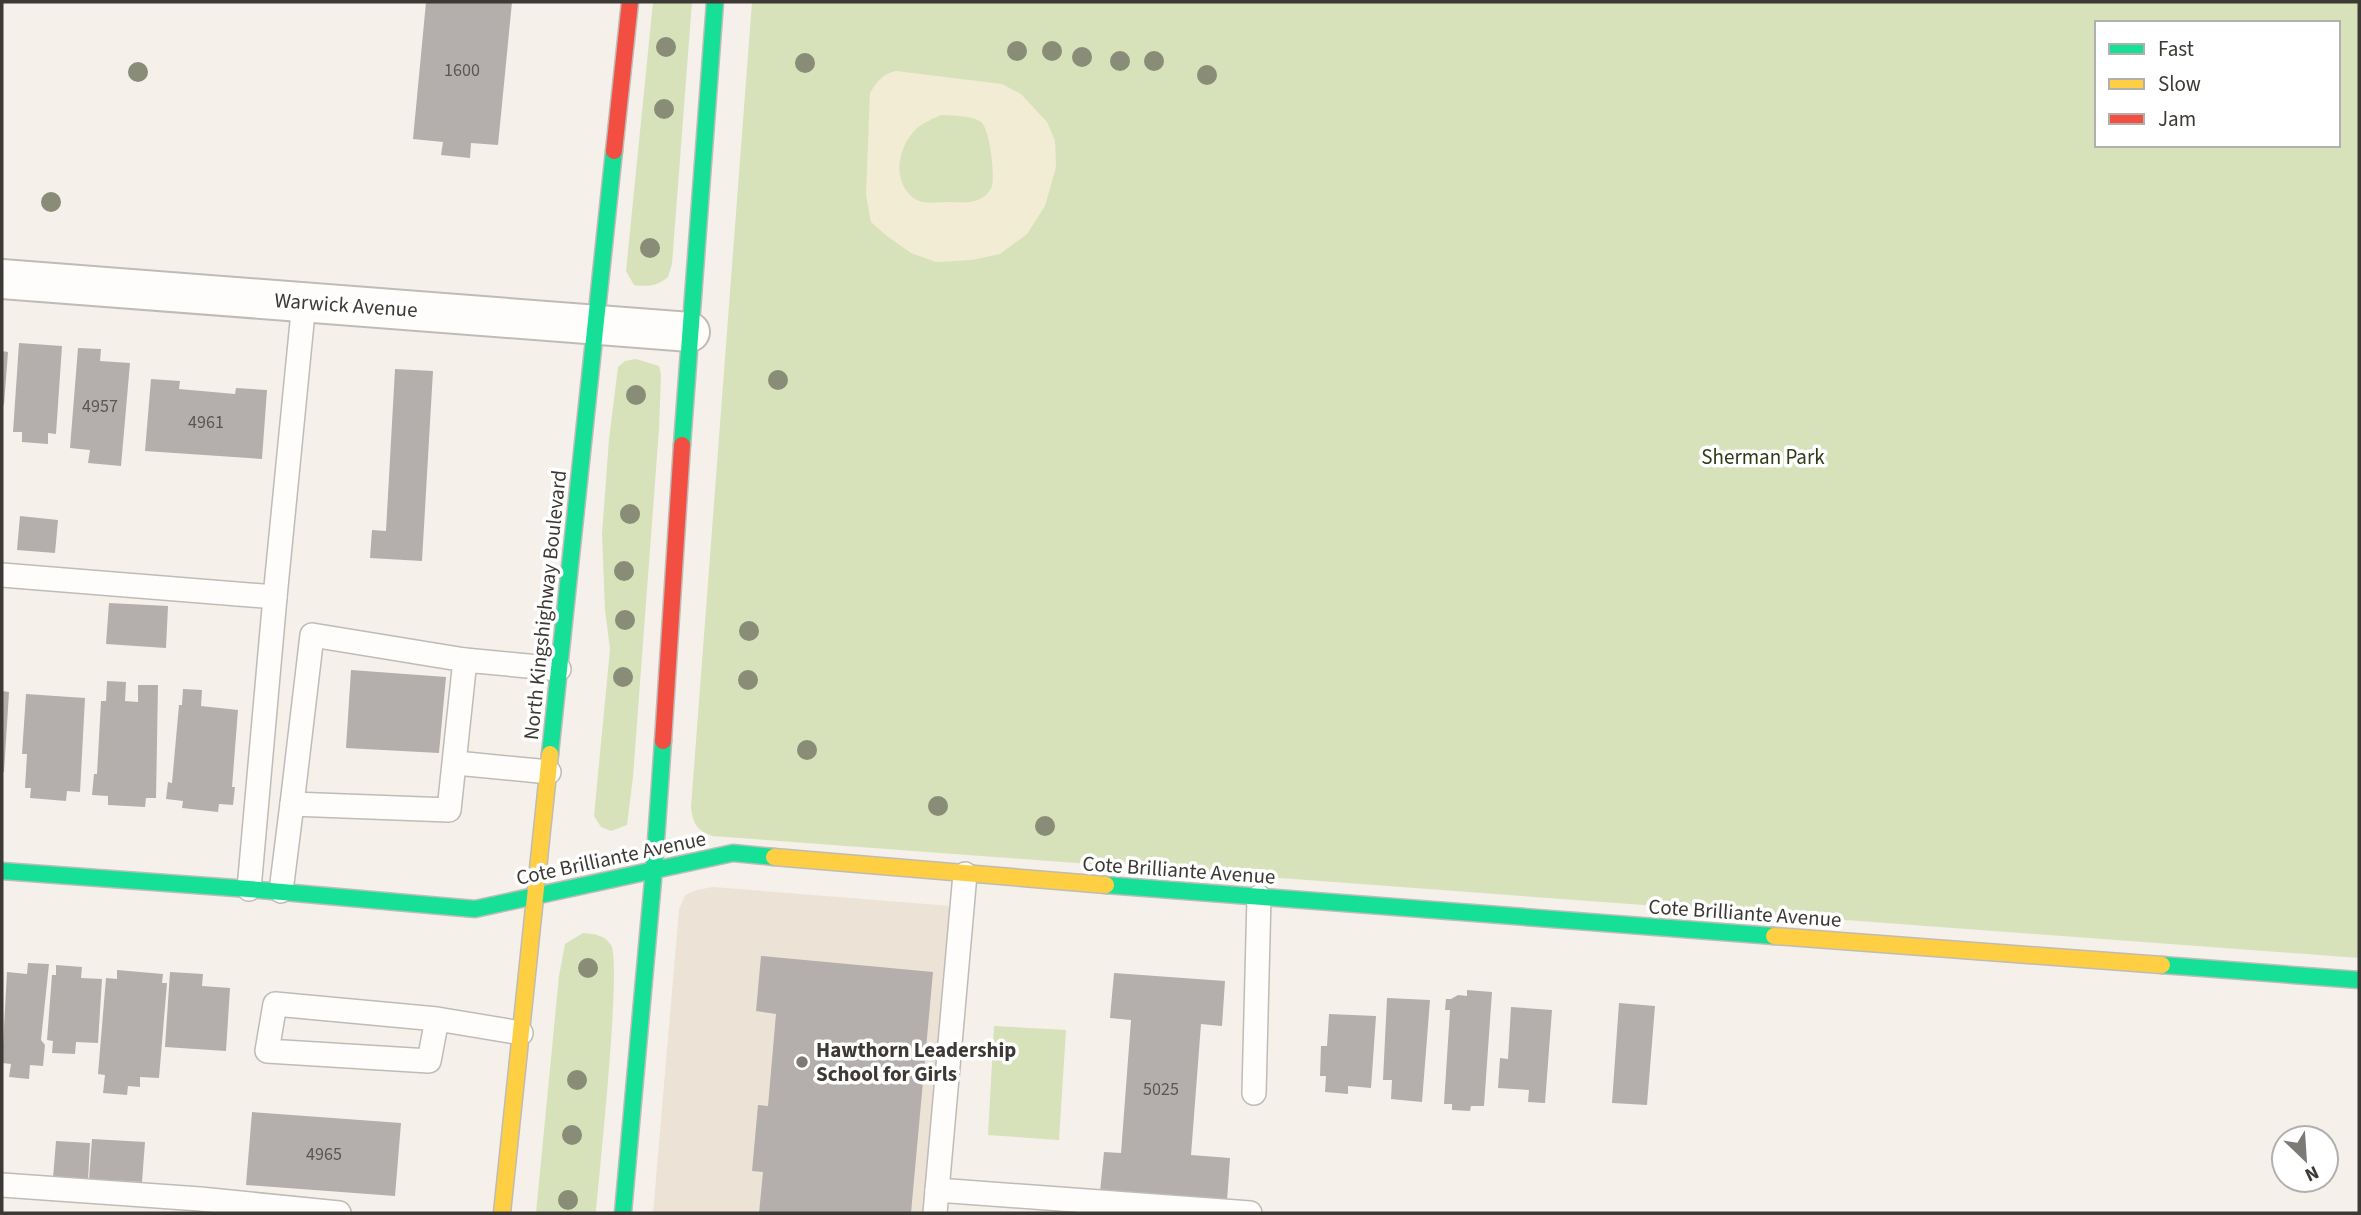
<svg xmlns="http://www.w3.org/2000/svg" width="2361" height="1215" font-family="'Source Sans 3',sans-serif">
	<rect width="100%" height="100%" fill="#f5f0ea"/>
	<polygon fill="#ede2d6" points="713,887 951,906 925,1213 653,1213 679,910 685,895 697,890"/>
	<g fill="#d7e2bb" fill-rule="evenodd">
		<path d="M653,2h39l-20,262 -4,13c-11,9 -20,10 -34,8l-8,-14z"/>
		<path d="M752,2h1607v956l-1647,-122c-16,-6 -19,-13 -21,-29zM2097,23h241v122h-241z"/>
		<polygon points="636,359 659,366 661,374 659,429 633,777 627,825 611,831 601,827 594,816 610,649 605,610 602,534 609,439 618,367 625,361"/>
		<path d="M583,933c11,1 22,2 28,12 11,17 -12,232 -15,268h-60l23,-237 6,-32z"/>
		<polygon points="994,1026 1066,1030 1059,1140 988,1135"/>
	</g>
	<path fill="#f3ecd5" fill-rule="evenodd" d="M896,71l106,13 19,10 26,28 8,19 1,26 -11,39 -18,28 -27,20 -28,6 -36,2 -25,-9 -24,-17 -16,-14 -5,-27 4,-102c7,-12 13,-19 26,-22zM941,115c11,1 33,0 41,8 8,8 13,53 10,63 0,1 -5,9 -6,9 -10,10 -28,7 -41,7 -13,1 -25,3 -35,-7 -16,-16 -12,-42 0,-59 7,-11 20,-16 31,-21z"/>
	<g fill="#b4afac">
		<polygon points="426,2 512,2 498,145 471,143 470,158 441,155 443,142 413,139"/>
		<polygon points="19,343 62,346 56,434 48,433 48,444 22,442 22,432 13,432"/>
		<polygon points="78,348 101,349 100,361 130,363 121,466 88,463 90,450 70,448"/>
		<polygon points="2,351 8,352 4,405 2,404"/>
		<polygon points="395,369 433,371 422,561 370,558 372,530 386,531"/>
		<polygon points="151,379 180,381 179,389 235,394 236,388 267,390 262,459 145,451"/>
		<polygon points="20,516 58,520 55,553 17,550"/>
		<polygon points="109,603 168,606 166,648 106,644"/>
		<polygon points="351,670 446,677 439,753 346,748"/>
		<polygon points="107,681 126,682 125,701 138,702 138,685 158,685 156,798 146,798 145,807 108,805 108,796 92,795 94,774 97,774 101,701 106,701"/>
		<polygon points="183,689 202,690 201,706 238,710 232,787 235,787 233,805 219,804 218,812 182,808 183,801 166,799 168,782 172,783 179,705 182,705"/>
		<polygon points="2,691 9,692 4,772 2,772"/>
		<polygon points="26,694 85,698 80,792 67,791 66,801 30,798 31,788 25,788 27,754 22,754"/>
		<polygon points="761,956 933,972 911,1213 759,1213 763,1172 752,1171 758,1105 768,1106 776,1014 756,1011"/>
		<polygon points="28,963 49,964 41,1040 45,1045 43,1066 30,1065 29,1079 9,1077 11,1064 2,1063 7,972 27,974"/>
		<polygon points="56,965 82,967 81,978 102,979 98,1043 76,1042 75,1054 52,1053 53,1041 47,1040 52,975 56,975"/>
		<polygon points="117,970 163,974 162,983 167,983 159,1078 140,1077 140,1087 128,1086 127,1095 103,1093 105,1075 98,1074 106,978 117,979"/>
		<polygon points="170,972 203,974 202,986 230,988 226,1051 165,1047"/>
		<polygon points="1114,973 1225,981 1222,1026 1201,1024 1191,1155 1230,1158 1227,1201 1100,1192 1104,1152 1121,1153 1131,1020 1110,1018"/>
		<polygon points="1467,990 1492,992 1484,1106 1471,1106 1470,1111 1452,1110 1452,1104 1444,1104 1450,1010 1445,1010 1446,999 1451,999 1458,995 1467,996"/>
		<polygon points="1387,998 1430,1000 1422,1102 1391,1099 1392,1080 1383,1080"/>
		<polygon points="1619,1003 1655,1006 1647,1105 1612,1103"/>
		<polygon points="1511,1007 1552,1010 1545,1103 1528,1102 1529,1090 1498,1088 1500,1058 1508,1059"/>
		<polygon points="1329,1014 1376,1016 1371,1088 1348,1086 1348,1094 1325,1092 1326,1076 1320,1076 1321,1046 1327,1046"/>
		<polygon points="252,1112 401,1123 395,1196 246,1185"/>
		<polygon points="92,1139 145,1142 142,1182 89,1179"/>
		<polygon points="56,1141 90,1143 88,1180 53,1178"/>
	</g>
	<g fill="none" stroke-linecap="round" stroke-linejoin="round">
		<g stroke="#bfbbb6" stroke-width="26">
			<g id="lane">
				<polyline points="2,575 275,597"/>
				<polyline points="456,763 549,772"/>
				<polyline points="292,804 312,635 465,660"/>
				<polyline points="249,889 275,597 304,302"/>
				<polyline points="281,891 292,804 449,810 465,660 559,669"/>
				<polyline points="437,1019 429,1061 267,1051 275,1004 437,1019 521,1033"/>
				<polyline points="1254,1093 1259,897"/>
				<polyline points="2,1185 200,1199 339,1213"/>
				<polyline points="937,1190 1250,1213"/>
				<polyline points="935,1213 965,874"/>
			</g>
		</g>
		<g stroke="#bfbbb6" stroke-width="42">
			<polyline id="street" points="2,279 690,332"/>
		</g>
		<g stroke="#bfbbb6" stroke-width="19">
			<g id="fast">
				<polyline points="682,445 715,2"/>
				<polyline points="550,754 614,151"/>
				<polyline points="2,871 249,889 475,909 733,853 774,857"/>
				<polyline points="1106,885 1774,936"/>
				<polyline points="2162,965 2359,980"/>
				<polyline points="623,1213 654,869 663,741"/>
			</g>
		</g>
		<g stroke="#bfbbb6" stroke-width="19">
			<g id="slow">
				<polyline points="774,857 1106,885"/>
				<polyline points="1774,936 2162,965"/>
				<polyline points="502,1213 550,754"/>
			</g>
		</g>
		<g stroke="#bfbbb6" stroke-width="19">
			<g id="jam">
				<polyline points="614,151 630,2"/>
				<polyline points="663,741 682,445"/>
			</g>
		</g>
		<use href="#lane" stroke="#fefdfc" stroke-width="23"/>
		<use href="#street" stroke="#fefdfc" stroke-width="38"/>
		<use href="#fast" stroke="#16e098" stroke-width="16"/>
		<use href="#slow" stroke="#ffcf43" stroke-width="16"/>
		<use href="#jam" stroke="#f24e42" stroke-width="16"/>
	</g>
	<g fill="#898c76">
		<circle cx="666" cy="47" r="10"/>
		<circle cx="1017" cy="51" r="10"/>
		<circle cx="1052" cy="51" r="10"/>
		<circle cx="1082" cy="57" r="10"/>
		<circle cx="1120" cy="61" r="10"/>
		<circle cx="1154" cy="61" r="10"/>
		<circle cx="805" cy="63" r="10"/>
		<circle cx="138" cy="72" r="10"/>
		<circle cx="1207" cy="75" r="10"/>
		<circle cx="664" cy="109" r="10"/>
		<circle cx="51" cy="202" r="10"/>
		<circle cx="650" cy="248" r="10"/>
		<circle cx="778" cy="380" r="10"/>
		<circle cx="636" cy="395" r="10"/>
		<circle cx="630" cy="514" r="10"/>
		<circle cx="624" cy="571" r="10"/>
		<circle cx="625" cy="620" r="10"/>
		<circle cx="749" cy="631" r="10"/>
		<circle cx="623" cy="677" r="10"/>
		<circle cx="748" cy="680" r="10"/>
		<circle cx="807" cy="750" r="10"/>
		<circle cx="938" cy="806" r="10"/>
		<circle cx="1045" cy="826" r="10"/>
		<circle cx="588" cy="968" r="10"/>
		<circle cx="577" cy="1080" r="10"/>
		<circle cx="572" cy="1135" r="10"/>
		<circle cx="568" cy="1200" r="10"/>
	</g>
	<circle fill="#7d7974" stroke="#fff" stroke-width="2.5" cx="802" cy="1062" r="7"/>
	<g text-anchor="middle" stroke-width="7" stroke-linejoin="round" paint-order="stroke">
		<g font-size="18" fill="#5b5653">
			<text x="462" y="76">1600</text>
			<text x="100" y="412">4957</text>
			<text x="206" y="428">4961</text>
			<text x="1161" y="1095">5025</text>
			<text x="324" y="1160">4965</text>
		</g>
		<g font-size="21" fill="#3d3935" stroke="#fff">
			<text transform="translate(346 305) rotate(4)" y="7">Warwick Avenue</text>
			<text transform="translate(545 605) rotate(-84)" y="7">North Kingshighway Boulevard</text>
			<text transform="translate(611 858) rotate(-12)" y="7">Cote Brilliante Avenue</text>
			<text transform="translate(1179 870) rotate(4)" y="7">Cote Brilliante Avenue</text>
			<text transform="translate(1745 913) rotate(4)" y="7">Cote Brilliante Avenue</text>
		</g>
		<g font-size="21" fill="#303b17" stroke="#fff">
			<text x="1763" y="464">Sherman Park</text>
		</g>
		<g font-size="21" font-weight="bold" fill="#3d3935" stroke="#fff" text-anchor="start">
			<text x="816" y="1057">Hawthorn Leadership<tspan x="816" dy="24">School for Girls</tspan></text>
		</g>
	</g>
	<rect width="2361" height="1215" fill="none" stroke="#3d3935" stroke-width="7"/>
	<rect x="2095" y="21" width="245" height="126" fill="#ffffff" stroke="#b1b0ae" stroke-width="2"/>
	<rect x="2109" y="44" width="35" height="10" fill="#16e098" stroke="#b1b0ae" stroke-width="2"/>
	<text x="2158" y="56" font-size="21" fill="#3d3935">Fast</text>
	<rect x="2109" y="79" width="35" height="10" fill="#ffcf43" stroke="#b1b0ae" stroke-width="2"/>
	<text x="2158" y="91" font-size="21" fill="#3d3935">Slow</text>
	<rect x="2109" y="114" width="35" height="10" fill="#f24e42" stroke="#b1b0ae" stroke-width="2"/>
	<text x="2158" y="126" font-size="21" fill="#3d3935">Jam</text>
	<g transform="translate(2305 1159) rotate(155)"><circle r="33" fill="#ffffff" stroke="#b1b0ae" stroke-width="2"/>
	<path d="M0-5L12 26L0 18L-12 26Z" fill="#7d7974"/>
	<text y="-10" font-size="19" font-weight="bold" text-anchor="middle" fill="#3d3935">N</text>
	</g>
</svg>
